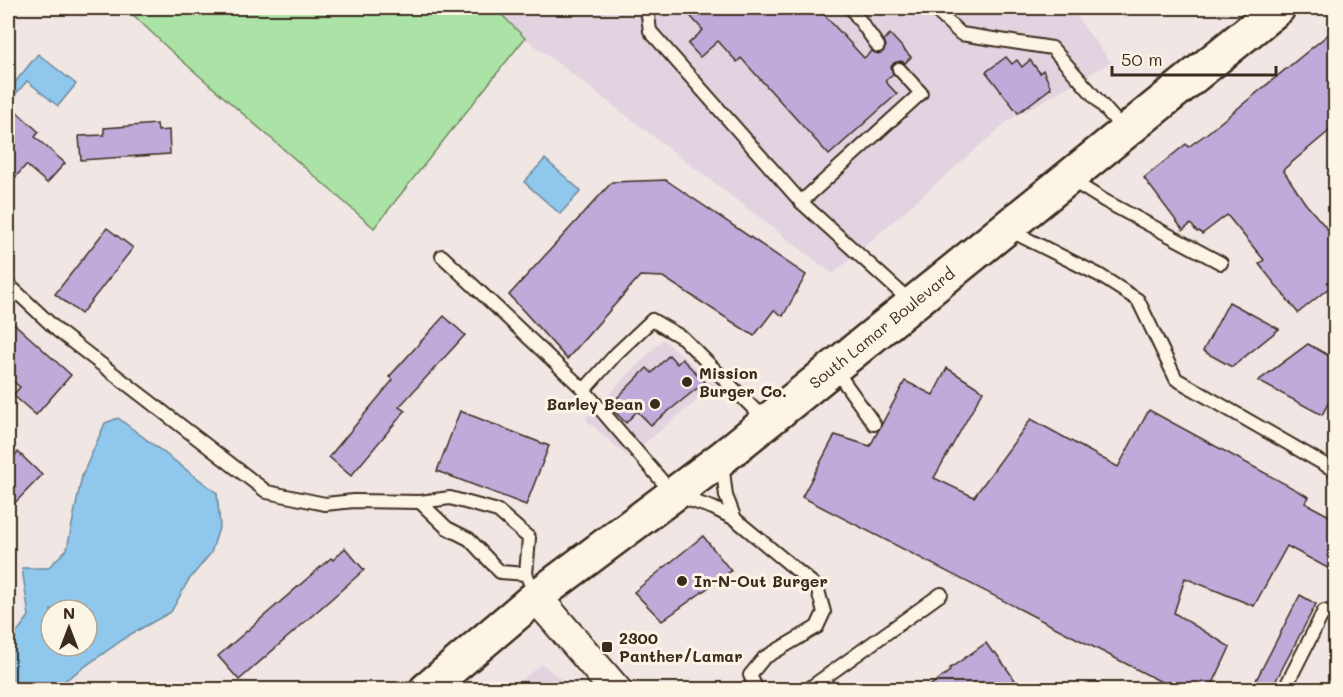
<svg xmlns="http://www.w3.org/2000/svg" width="1343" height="697" font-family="Mali,sans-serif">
	<rect width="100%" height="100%" fill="#f0e6e3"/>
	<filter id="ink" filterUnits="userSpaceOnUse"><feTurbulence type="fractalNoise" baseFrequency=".0167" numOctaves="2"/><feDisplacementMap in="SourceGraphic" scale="12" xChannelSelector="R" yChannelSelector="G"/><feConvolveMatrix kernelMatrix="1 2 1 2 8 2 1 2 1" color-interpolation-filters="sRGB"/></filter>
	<g filter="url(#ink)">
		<g fill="#e1d4e0">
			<polygon points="495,8 1070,8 1111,62 1008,121 833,274 525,38"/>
			<polygon points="663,339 716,385 628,457 585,419"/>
			<polygon points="542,664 573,689 509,689"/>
		</g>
		<polygon fill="#abe3a7" stroke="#738662" stroke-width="1.5" points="126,8 495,8 525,38 374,228 171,51"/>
		<g fill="#8fc7ed" stroke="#6d889a" stroke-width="1.5" fill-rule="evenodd">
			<polygon points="38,54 76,84 58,106 27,81 14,96 8,91"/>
			<polygon points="545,159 581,191 560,214 524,182"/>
			<path d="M118,418l99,75 3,32 -9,28 -23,28 -17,31 -40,22 -78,55h-45v-45l21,-28 -7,-48h26l19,-19 15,-73 23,-53zM51,610h36v36h-36z"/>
		</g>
		<g fill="#bfabda" stroke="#3b2a1e" stroke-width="1.5">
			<polygon points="683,8 818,8 864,58 872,51 878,54 883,52 886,46 884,40 890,34 911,57 905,63 901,61 894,63 891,67 893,74 885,81 897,94 829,155 741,58 737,62 718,41 700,57 688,44 703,30"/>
			<polygon points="1335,29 1335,126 1283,170 1305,203 1335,238 1335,283 1298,313 1259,264 1264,260 1227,215 1202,234 1199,231 1197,232 1191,224 1183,230 1144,178 1186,144 1188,147 1205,135"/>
			<polygon points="1006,57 1012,64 1017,60 1022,67 1030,60 1040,73 1043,70 1051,88 1018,113 986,72"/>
			<polygon points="8,104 39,132 35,137 65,163 47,183 26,165 8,186"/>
			<polygon points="157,124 158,131 169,130 170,154 81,160 79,136 104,135 104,128"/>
			<polygon points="666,180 806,275 783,316 774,310 754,336 663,277 640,276 567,359 509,295 612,182"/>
			<polygon points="107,228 133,248 81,314 55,294"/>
			<polygon points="1229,302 1279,329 1232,367 1203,351"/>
			<polygon points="444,316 465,335 399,407 405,411 351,476 329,457 393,380 389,377"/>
			<polygon points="8,318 71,375 36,415 13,395 20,387 8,377"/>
			<polygon points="1308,344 1335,359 1335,390 1322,415 1258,381"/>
			<polygon points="669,355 677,364 682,359 705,382 651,425 637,411 626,423 609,406 647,368 652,373"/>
			<polygon points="947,368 983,391 934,478 974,497 1031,419 1118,467 1149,410 1309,497 1305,503 1335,519 1335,572 1287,546 1254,606 1185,578 1174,613 1230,647 1210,690 1177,690 802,497 835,435 870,446 905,381 933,395"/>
			<polygon points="460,411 549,446 526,505 437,471"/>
			<polygon points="18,452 42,475 8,510 8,463"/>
			<polygon points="703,536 731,571 662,621 634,592"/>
			<polygon points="345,548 364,570 239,680 218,656 331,558 333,560"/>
			<polygon points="1300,595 1316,604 1283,667 1271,690 1251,690"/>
			<polygon points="986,643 993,653 995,652 1022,690 924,690 950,671 949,669"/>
		</g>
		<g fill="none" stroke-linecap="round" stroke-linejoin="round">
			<g stroke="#3b2a1e" stroke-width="16">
				<g id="service">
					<polyline points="647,8 650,31 801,202 911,302"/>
					<polyline points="851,8 878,46"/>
					<polyline points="933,8 961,34 1052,48 1124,130"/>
					<polyline points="1071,180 1105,201 1221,263"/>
					<polyline points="801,202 921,93 899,69"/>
					<polyline points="1009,230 1099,275 1138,300 1176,379 1336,471"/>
					<polyline points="442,256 584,390 674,495 713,508 735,519 817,587 824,612 817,627 764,658 750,675 757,690"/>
					<polyline points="8,284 58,331 267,492 325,504 354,501 420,502 450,498 498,511 529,538 526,574 536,596"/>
					<polyline points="834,368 874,424"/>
					<polyline points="584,390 617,353 652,320 683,338 765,420"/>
					<polyline points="722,462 726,496 735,519"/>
					<polyline points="420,502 447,528 469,539 500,572 526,574"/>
					<polyline points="807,690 941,594"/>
					<polyline points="1284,690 1324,611 1336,617"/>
				</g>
			</g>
			<g stroke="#3b2a1e" stroke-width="34">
				<polyline id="tertiary" points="536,597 616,690"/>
			</g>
			<g stroke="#3b2a1e" stroke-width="38">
				<polyline id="primary" points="426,690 536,597 722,458 1278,8"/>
			</g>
			<use href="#service" stroke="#fcf5e5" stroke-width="12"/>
			<use href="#tertiary" stroke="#fcf5e5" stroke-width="30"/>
			<use href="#primary" stroke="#fcf5e5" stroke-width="33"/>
		</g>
	</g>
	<g fill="#3b2a1e" stroke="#fcf5e5" stroke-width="2">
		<circle cx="687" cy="382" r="6"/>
		<circle cx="655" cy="404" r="6"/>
		<circle cx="682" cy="581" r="6"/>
		<rect x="601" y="641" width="12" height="12" rx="3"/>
	</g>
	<g text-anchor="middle" stroke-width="6" stroke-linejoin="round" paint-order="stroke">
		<g font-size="16" fill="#3b2a1e" stroke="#fcf5e5">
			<text transform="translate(882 328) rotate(-39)" y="6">South Lamar Boulevard</text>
		</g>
		<g font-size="16" font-weight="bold" fill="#3b2a1e" stroke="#fcf5e5" text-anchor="start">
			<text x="699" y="379">Mission<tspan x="699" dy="18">Burger Co.</tspan></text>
			<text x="643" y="410" text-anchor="end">Barley Bean</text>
			<text x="694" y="587">In-N-Out Burger</text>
			<text x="619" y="644">2300<tspan x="619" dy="18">Panther/Lamar</tspan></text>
		</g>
	</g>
	<rect width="1343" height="697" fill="none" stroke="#fcf5e5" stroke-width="30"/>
	<rect x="15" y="15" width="1313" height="667" fill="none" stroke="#3b2a1e" stroke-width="2" filter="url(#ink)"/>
	<g transform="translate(69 628)"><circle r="28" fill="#fcf5e5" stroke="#afa495" stroke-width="1.5"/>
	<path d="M0-4.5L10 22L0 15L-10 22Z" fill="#3b2a1e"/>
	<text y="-9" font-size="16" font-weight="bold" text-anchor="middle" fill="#3b2a1e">N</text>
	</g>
	<path d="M1112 66v9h164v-9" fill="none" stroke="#3b2a1e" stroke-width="3"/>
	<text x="1121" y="66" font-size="18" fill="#3b2a1e" stroke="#fcf5e5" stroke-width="4.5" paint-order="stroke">50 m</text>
</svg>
